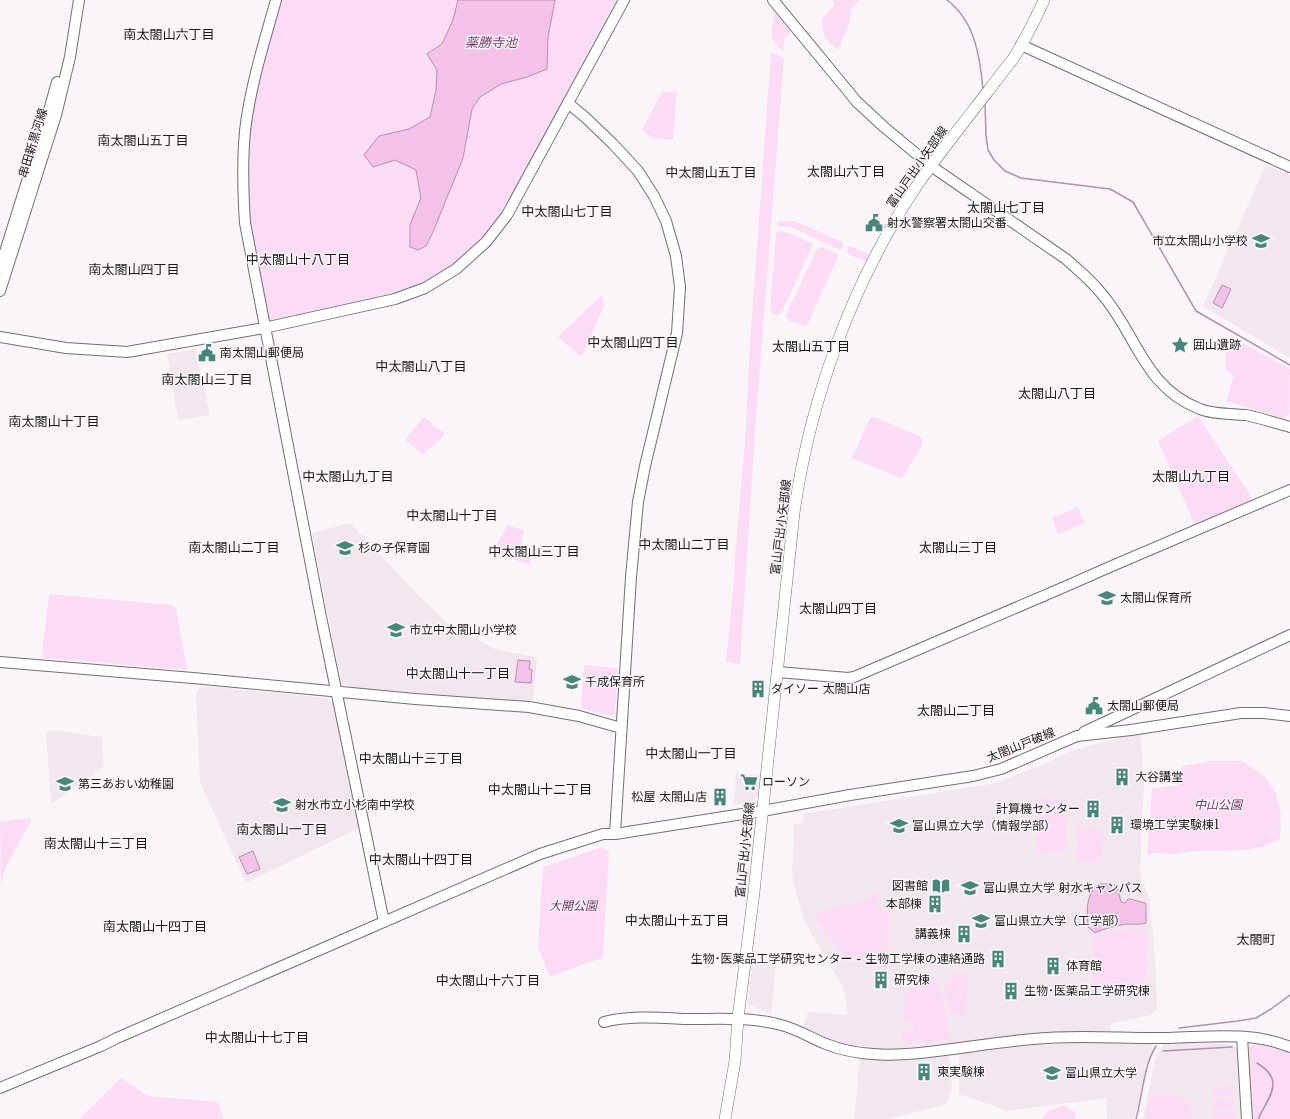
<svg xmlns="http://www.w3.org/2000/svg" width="1290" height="1119" font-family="'Libre Baskerville','Noto Sans JP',serif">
	<rect width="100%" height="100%" fill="#faf5f9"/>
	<g fill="#f2e6ef">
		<polygon points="1266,165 1290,175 1290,358 1203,306"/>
		<polygon points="195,349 210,415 178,420 167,354"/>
		<polygon points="350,523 420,597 447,623 495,649 535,657 537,661 533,699 530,702 350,688 341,681 312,533"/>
		<polygon points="202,686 327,698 333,704 359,828 246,883 200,782 196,693"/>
		<polygon points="49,730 102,737 104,766 53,803 51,802 46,733"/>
		<polygon points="1138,733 1140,733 1141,737 1144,786 1140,869 1142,881 1149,896 1155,957 1157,1009 1151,1015 1113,1023 1109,1026 1112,1032 1036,1034 875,1051 844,1046 803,1027 808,1012 848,1015 844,988 830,966 803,918 792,875 794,824 803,823 803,814 985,785 1001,781 1044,764 1074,750"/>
		<polygon points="736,773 760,775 758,796 750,802 734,805"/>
		<polygon points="752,963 776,966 771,1014 748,1004"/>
		<polygon points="1094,1042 1152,1043 1152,1049 1134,1119 1107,1119 1106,1098 1006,1111 995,1106 959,1094 959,1054 1036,1045"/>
		<polygon points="1165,1042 1232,1044 1238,1051 1242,1119 1143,1119 1155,1060"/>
		<polygon points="949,1054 952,1088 946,1104 888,1119 854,1119 860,1058 873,1060 894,1059"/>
	</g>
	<g fill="#fcdcf4">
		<path d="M275,0h341l-112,211c-16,18 -31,38 -50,53 -34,28 -88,37 -131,46 -20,4 -39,9 -59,14l-20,-102 -2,-64z"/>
		<polygon points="833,0 860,0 852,7 848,28 838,50 824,37 822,20 834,5"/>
		<polygon points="775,11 791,32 784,39 783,52 771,37"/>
		<polygon points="771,52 784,58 755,432 740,664 726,662 734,581 735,556 745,442 750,344"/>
		<polygon points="677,91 673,140 653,138 642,130 662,92 664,93"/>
		<polygon points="780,221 795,221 842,242 843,244 842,249 840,250 791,227 778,226 777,223"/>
		<polygon points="779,231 790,233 813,244 781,314 777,316 773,314 770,310 776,234"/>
		<polygon points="849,246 858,249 872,256 869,263 848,254 847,249"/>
		<polygon points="822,247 839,255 807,325 804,326 788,320 786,315 817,249"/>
		<polygon points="602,295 604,306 581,357 558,337"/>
		<polygon points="1233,338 1290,369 1289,414 1283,418 1226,401 1234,376 1226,370 1225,355"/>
		<polygon points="1198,416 1254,501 1196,527 1158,441"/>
		<polygon points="424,417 445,434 425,453 421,453 405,440"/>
		<polygon points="875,417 921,437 923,439 921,447 902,479 852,458 870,418"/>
		<polygon points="1078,507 1085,523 1058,534 1052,518"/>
		<polygon points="508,525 524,531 521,547 530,549 530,565 492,552"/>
		<polygon points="49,594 172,605 176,609 187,670 45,658 42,655"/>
		<polygon points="584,665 618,668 615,713 611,716 581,708"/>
		<path d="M1210,761h32l22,15 12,17 5,23 -1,22c-23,17 -57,11 -84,13 -7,0 -15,3 -22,3 -10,0 -18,-3 -27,1l5,-66 26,-4 4,-19z"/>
		<polygon points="1040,798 1065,799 1067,801 1065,850 1062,852 1037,851 1036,849 1038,799"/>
		<polygon points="30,818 31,820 5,869 1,884 0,822"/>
		<polygon points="1078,827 1104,830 1101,858 1094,862 1076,861"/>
		<polygon points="602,847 609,853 603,956 599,959 551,976 548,973 538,947 543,867"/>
		<polygon points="880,892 881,894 878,896 878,907 887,913 889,912 890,915 889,915 887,960 844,957 817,919 816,913 872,898 875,894"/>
		<path d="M1134,928l14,4 -3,58c-18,4 -36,1 -54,-4l3,-35 -3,-12 19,-6z"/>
		<polygon points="956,973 968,974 966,1015 951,1014 944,988"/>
		<path d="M915,976c5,1 14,1 18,5 12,10 15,43 17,59l-48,3v-12h11v-10h-10l1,-23 11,-13z"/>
		<polygon points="1254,1044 1277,1048 1290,1054 1290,1119 1250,1119 1246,1049"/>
		<polygon points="121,1078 148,1096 218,1102 224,1119 79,1119"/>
		<polygon points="1232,1086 1233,1095 1213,1097 1212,1087"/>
		<path d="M1169,1094c14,3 24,9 23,25h-47l3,-14 4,-9z"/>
		<polygon points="1233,1100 1234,1109 1214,1110 1213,1101"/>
		<polygon points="1063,1106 1075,1112 1076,1119 1043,1119 1042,1118 1048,1111"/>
		<polygon points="1234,1112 1235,1119 1214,1119 1214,1113"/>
	</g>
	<g fill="#f4c2e9" stroke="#b390ab">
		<polygon points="458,0 555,0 548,37 547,69 527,77 501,84 480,97 472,109 463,158 433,232 426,246 418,250 410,247 410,225 421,198 416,170 395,160 373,167 364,155 379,136 409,129 430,117 436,90 437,70 427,54 442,44 453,20"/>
		<polygon points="1222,285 1231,289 1222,308 1213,303"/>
		<polygon points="518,660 530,661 529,669 532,670 531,683 515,682"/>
		<polygon points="253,851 260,869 247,874 239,857"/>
		<path d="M1100,884h10l7,2 4,16 4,1 3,-4h2l15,4 1,2v18c-6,2 -13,1 -19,1 -8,1 -25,5 -32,9l-7,-6c-1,-14 -3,-36 12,-43z"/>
	</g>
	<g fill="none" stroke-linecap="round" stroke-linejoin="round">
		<g stroke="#b390ab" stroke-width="1.5">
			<path d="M947,0c28,21 33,57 36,89"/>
			<polyline points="985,103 986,136 988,150 994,160 1005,171 1021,178 1110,189 1133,202 1196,311 1290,365"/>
			<polyline points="1179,1028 1238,1021 1256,1018 1271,1009 1290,995"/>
			<polyline points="1163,1051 1232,1047"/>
			<path d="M1257,1063c28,17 13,32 2,54v2"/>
			<path d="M1136,1119c6,-21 8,-55 20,-73"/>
		</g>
		<g stroke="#736f72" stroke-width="12">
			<g id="secondary">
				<path d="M276,0c-12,43 -26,87 -31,131 -3,31 -2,61 0,92l76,394 63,305"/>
				<path d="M773,0l84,102 27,25 47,39 135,93c12,11 25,21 35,34 36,41 42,94 99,116 11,5 33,5 46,6 14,3 29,8 44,12"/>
				<polyline points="1021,45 1290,167"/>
				<polyline points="568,103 586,118 613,144 638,171 654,196 666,221 676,256 680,287 677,333 645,466 638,502 631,577 615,834"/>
				<polyline points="0,268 48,114 57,82"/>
				<polyline points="0,291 56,115 70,57 79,0"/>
				<polyline points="0,337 66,348 127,352 264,328 395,299 425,288 456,269 486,242 507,215 624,0"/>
				<polyline points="0,662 193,678 415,699 529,707 579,716 621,728"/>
				<polyline points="778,672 848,678 854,677 1062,588 1112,566 1290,490"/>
				<polyline points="1084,732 1290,635"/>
				<path d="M604,1022c28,-7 57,-4 86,-3 31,0 61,-2 91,6 16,4 30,13 45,19 15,6 31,9 47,10 19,2 38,0 56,-2 35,-4 69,-10 104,-13 45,-5 91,0 136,-1 40,-1 83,-7 121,9"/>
				<polyline points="1242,1037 1247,1119"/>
				<polyline points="0,1088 101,1046 117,1038 540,854 603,834 615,834 762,811 850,795 973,776 1001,769 1077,736 1131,730 1241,713 1264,713 1290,716"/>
			</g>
		</g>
		<g stroke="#736f72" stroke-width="12">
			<path id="primary" d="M725,1119l10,-58 3,-43 16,-126 40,-379c16,-114 59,-233 124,-329 22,-32 47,-63 71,-94 8,-11 16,-21 24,-31 12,-19 22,-39 31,-59"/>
		</g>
		<use href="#secondary" stroke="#fff" stroke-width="10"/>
		<use href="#primary" stroke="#fff" stroke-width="11"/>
	</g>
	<defs>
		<g id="civic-bare" transform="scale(1.38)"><path d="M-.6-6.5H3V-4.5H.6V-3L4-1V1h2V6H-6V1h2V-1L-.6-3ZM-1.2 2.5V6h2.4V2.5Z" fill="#458779" stroke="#faf5f9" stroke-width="2.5" paint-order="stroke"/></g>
		<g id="school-bare" transform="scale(1.38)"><path d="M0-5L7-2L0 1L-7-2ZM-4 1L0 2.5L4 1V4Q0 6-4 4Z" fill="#458779" stroke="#faf5f9" stroke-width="2.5" paint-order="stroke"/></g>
		<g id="sight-bare" transform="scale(1.38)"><path d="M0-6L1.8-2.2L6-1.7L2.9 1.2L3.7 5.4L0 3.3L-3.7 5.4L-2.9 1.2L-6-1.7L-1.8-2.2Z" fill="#458779" stroke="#faf5f9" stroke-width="2.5" paint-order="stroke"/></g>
		<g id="building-bare" transform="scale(1.38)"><path d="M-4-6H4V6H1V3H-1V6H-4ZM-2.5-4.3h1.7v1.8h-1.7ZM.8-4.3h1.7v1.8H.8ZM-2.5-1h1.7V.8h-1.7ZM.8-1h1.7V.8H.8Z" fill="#458779" stroke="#faf5f9" stroke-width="2.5" paint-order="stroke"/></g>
		<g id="supermarket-bare" transform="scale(1.38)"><path d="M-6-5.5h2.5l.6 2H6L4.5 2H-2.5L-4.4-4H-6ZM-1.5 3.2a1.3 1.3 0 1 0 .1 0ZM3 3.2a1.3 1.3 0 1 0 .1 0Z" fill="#458779" stroke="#faf5f9" stroke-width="2.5" paint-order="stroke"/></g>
		<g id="university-bare" transform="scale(1.38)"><path d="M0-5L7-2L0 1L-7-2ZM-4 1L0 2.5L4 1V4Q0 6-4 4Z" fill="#458779" stroke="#faf5f9" stroke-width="2.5" paint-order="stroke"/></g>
		<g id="library-bare" transform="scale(1.38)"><path d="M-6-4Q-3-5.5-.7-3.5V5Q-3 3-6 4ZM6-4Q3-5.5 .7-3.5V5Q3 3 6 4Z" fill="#458779" stroke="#faf5f9" stroke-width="2.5" paint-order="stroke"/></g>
	</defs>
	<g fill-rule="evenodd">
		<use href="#civic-bare" x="874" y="223"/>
		<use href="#school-bare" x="1261" y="241"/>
		<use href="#sight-bare" x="1180" y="345"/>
		<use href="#civic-bare" x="207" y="353"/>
		<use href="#school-bare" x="345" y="548"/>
		<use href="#school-bare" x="1107" y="598"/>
		<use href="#school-bare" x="396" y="630"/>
		<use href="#school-bare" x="572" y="682"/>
		<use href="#building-bare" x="758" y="689"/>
		<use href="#civic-bare" x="1094" y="706"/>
		<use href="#building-bare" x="1122" y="777"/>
		<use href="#supermarket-bare" x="749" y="782"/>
		<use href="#school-bare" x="65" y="784"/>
		<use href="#building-bare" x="720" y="797"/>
		<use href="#school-bare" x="282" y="805"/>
		<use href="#building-bare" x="1093" y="809"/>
		<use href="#building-bare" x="1117" y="825"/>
		<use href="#university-bare" x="899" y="826"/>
		<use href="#library-bare" x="941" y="886"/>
		<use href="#university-bare" x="970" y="888"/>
		<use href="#building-bare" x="935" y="904"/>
		<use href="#university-bare" x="981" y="921"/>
		<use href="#building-bare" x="964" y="934"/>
		<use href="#building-bare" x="998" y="959"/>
		<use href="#building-bare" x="1053" y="966"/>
		<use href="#building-bare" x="881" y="980"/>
		<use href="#building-bare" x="1011" y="991"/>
		<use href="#building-bare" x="924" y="1072"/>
		<use href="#university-bare" x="1052" y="1073"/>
	</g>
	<g text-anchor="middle" stroke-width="3" stroke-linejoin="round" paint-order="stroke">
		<g font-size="12" fill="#1b1a1b" stroke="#faf5f9">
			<text transform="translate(33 143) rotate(-73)" y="4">串田新黒河線</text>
			<text transform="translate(917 167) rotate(-55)" y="4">富山戸出小矢部線</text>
			<text transform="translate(781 527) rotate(-83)" y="4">富山戸出小矢部線</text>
			<text transform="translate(1021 745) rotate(-22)" y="4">太閤山戸破線</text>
			<text transform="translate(745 850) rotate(-84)" y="4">富山戸出小矢部線</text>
		</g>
		<g font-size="12" fill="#1b1a1b" stroke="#faf5f9" text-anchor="start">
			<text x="887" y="227">射水警察署太閤山交番</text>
			<text x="1248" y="245" text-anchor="end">市立太閤山小学校</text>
			<text x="1193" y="349">囲山遺跡</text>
			<text x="220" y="357">南太閤山郵便局</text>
			<text x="358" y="552">杉の子保育園</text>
			<text x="1120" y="602">太閤山保育所</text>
			<text x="409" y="634">市立中太閤山小学校</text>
			<text x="585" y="686">千成保育所</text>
			<text x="771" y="693">ダイソー 太閤山店</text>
			<text x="1107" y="710">太閤山郵便局</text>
			<text x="1135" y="781">大谷講堂</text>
			<text x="762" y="786">ローソン</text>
			<text x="78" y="788">第三あおい幼稚園</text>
			<text x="707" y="801" text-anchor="end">松屋 太閤山店</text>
			<text x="295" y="809">射水市立小杉南中学校</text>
			<text x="1080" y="813" text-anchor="end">計算機センター</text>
			<text x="1130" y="829">環境工学実験棟1</text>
			<text x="912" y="830">富山県立大学（情報学部）</text>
			<text x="928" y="890" text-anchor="end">図書館</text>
			<text x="983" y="892">富山県立大学 射水キャンパス</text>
			<text x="922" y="908" text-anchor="end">本部棟</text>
			<text x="994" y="925">富山県立大学（工学部）</text>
			<text x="951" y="938" text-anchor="end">講義棟</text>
			<text x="985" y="963" text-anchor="end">生物･医薬品工学研究センター - 生物工学棟の連絡通路</text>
			<text x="1066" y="970">体育館</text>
			<text x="894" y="984">研究棟</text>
			<text x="1024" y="995">生物･医薬品工学研究棟</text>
			<text x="937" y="1076">東実験棟</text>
			<text x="1065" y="1077">富山県立大学</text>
		</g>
		<g font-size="12" font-style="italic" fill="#6d3363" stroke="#faf5f9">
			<text x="1218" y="809">中山公園</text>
			<text x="573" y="910">大開公園</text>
		</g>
		<g font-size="13" fill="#1b1a1b" stroke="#faf5f9">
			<text x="169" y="39">南太閤山六丁目</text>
			<text x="143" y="145">南太閤山五丁目</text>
			<text x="846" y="176">太閤山六丁目</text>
			<text x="711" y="177">中太閤山五丁目</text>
			<text x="1006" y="212">太閤山七丁目</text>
			<text x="567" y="216">中太閤山七丁目</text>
			<text x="298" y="264">中太閤山十八丁目</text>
			<text x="134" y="274">南太閤山四丁目</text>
			<text x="633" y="347">中太閤山四丁目</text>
			<text x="811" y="351">太閤山五丁目</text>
			<text x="421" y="371">中太閤山八丁目</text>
			<text x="207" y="384">南太閤山三丁目</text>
			<text x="1057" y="398">太閤山八丁目</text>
			<text x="54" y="426">南太閤山十丁目</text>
			<text x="348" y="481">中太閤山九丁目</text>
			<text x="1191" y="481">太閤山九丁目</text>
			<text x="452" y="520">中太閤山十丁目</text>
			<text x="684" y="549">中太閤山二丁目</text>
			<text x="234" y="552">南太閤山二丁目</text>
			<text x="958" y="552">太閤山三丁目</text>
			<text x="534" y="556">中太閤山三丁目</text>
			<text x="838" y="613">太閤山四丁目</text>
			<text x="458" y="678">中太閤山十一丁目</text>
			<text x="956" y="715">太閤山二丁目</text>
			<text x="691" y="758">中太閤山一丁目</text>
			<text x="411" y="763">中太閤山十三丁目</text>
			<text x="540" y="794">中太閤山十二丁目</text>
			<text x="282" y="834">南太閤山一丁目</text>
			<text x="96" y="848">南太閤山十三丁目</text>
			<text x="421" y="864">中太閤山十四丁目</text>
			<text x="677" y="925">中太閤山十五丁目</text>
			<text x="155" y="931">南太閤山十四丁目</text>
			<text x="1256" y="944">太閤町</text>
			<text x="488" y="985">中太閤山十六丁目</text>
			<text x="257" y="1042">中太閤山十七丁目</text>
		</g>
		<g font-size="13" font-style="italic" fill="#793e6f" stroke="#faf5f9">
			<text x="491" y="47">薬勝寺池</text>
		</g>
	</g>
</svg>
